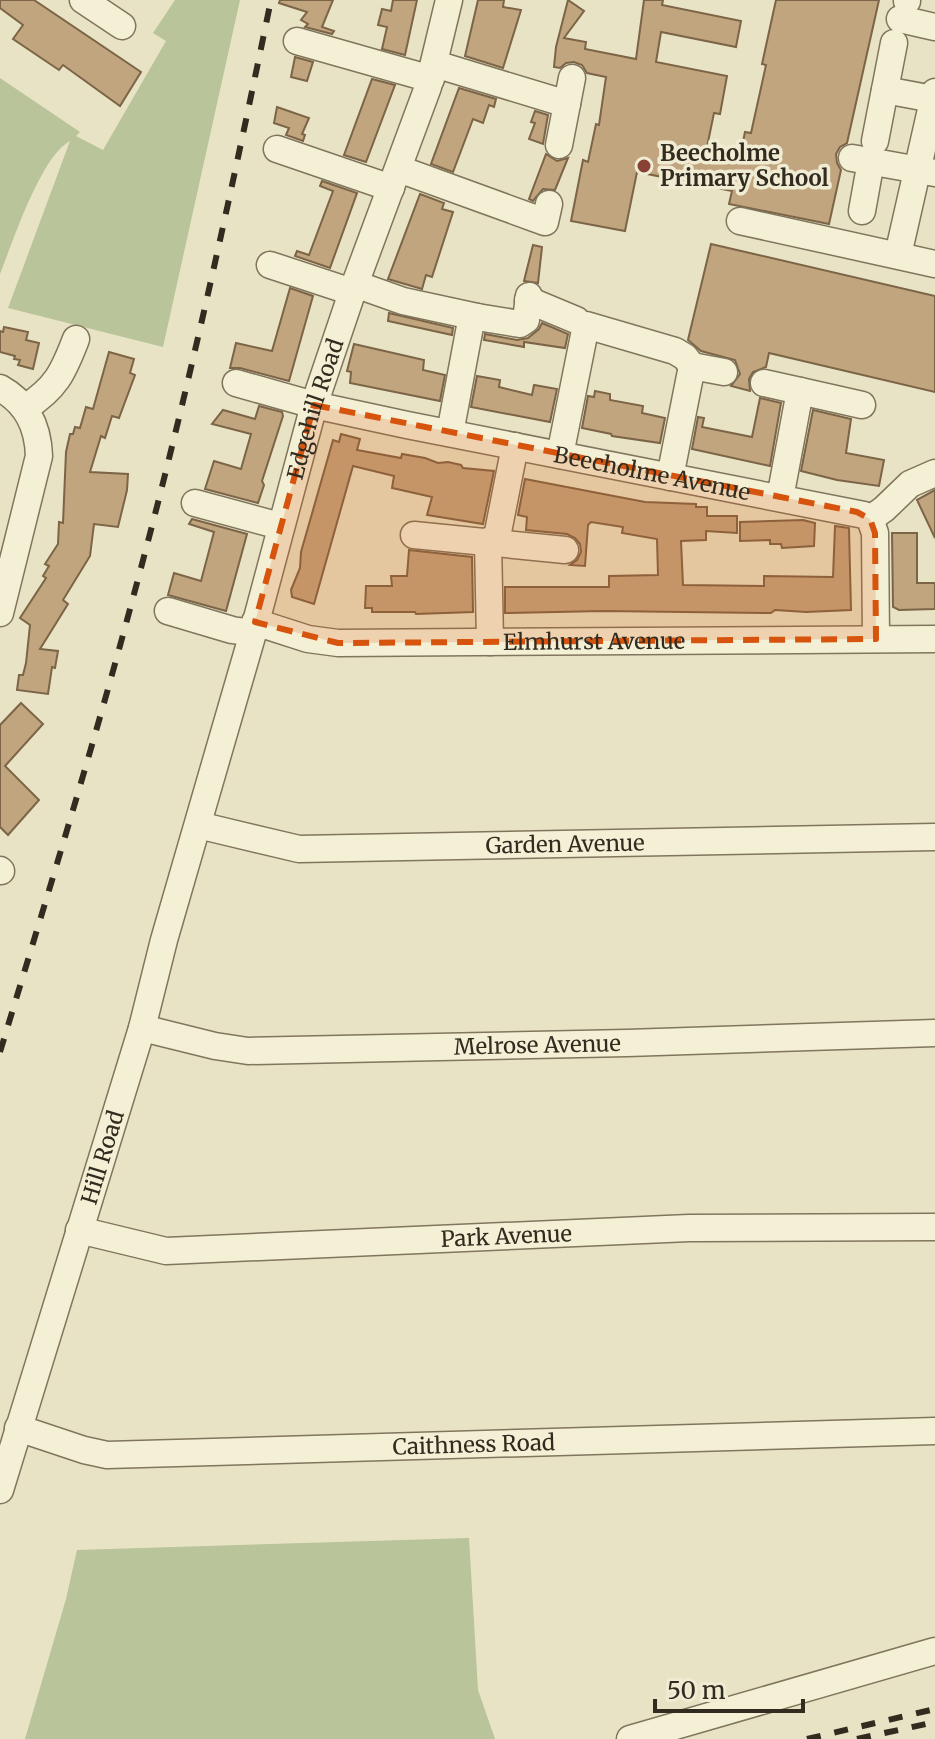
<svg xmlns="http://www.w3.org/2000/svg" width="935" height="1739" font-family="Merriweather,serif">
	<rect width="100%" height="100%" fill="#e8e3c4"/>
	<g fill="#b9c49a">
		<path d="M175,0h65l-77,347 -155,-39 62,-167c-29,15 -57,100 -70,133v-196l80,54 -4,4 27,14 63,-109 -13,-8z"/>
		<polygon points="469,1538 478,1690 495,1739 25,1739 66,1599 77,1550"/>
	</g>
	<g fill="#c1a57f" stroke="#7c6446" stroke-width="2">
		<polygon points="0,0 34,0 141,72 120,106 63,65 59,70 13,39 23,25 0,8"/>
		<polygon points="280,0 333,0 322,27 334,31 332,34 305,27 308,24 301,20 307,12 279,3"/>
		<polygon points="393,0 417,0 405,55 382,49 387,27 378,25 382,9 391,11"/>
		<polygon points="478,0 504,0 503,7 521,10 503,68 465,56"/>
		<polygon points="568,0 584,11 564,38 586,42 585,49 636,59 644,0 663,0 662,5 741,21 736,47 661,32 656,62 727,76 720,114 714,113 707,147 741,151 745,132 751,133 766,65 762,64 776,0 879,0 847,143 840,147 836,154 837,163 841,170 829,224 729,204 732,191 637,172 625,231 571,221 583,160 588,162 596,124 599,125 606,77 587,73 582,65 574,62 566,63 560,68 554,67 556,47"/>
		<polygon points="295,57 313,62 307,81 291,77"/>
		<polygon points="372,79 395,85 366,162 344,155"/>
		<polygon points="459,88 496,99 494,107 489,105 483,123 473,119 453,172 431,164"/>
		<polygon points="277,107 309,118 302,134 305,135 303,141 286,135 289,128 274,123"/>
		<polygon points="535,111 548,115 543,144 529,139 535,123 531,122"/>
		<polygon points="546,154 557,161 568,158 555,190 543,189 533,201 529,199"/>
		<polygon points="322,181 357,193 330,268 295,256 297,251 309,255 333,191 320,186"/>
		<polygon points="420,194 444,203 442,209 453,212 432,277 426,275 422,289 388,279"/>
		<polygon points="711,244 935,296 935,392 769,353 766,367 753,372 749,379 750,391 731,386 740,374 735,360 701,351 688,340"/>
		<polygon points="533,245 542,247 538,283 524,281"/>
		<polygon points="290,288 313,296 289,381 240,368 230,368 236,343 272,351"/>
		<polygon points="389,313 453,328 452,335 388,321"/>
		<polygon points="542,323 568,334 565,348 524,342 524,347 484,340 485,334 517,340 528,338 539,329"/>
		<polygon points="4,327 28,332 26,340 39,343 33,369 18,365 20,360 14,359 15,356 0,352 0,331 3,332"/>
		<polygon points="354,344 424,360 423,370 445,375 440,401 350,383 351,372 347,371"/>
		<polygon points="109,352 134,359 130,373 135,375 119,418 112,416 105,438 101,436 90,472 128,474 127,490 118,527 94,524 90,556 63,600 68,604 40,649 58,651 55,668 52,667 48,694 17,690 19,675 23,675 26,663 30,625 20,618 46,578 43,576 49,566 45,564 58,544 59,522 63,523 66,452 70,434 73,434 75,427 80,428 86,407 93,409"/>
		<polygon points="477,376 500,380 499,387 532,395 534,385 557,389 550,422 471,407"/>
		<polygon points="595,391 610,394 610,400 643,406 642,413 665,418 660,443 612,436 611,434 582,428 588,396 594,397"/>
		<polygon points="760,398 781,403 770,466 692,449 698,417 704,418 702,427 752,437"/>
		<polygon points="259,406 282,412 283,416 262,481 264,485 258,503 205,489 214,461 241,469 251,434 212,424 223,410 255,419"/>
		<polygon points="813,410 851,419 846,453 884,460 879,486 837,480 801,471"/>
		<polygon points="341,434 360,439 357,450 401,458 402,454 425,458 438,463 448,462 461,465 463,468 494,471 483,524 427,515 432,497 392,488 394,476 353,466 314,604 292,597 291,590 300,568 301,552 333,440 339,442"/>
		<polygon points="525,479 645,502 696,504 696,507 707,507 707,516 737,516 737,533 706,531 706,540 681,541 683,585 764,586 764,576 833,577 835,526 849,528 851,610 806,612 775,610 771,613 603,611 505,613 505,587 609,587 609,576 658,575 657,539 622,533 623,527 591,522 588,525 585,566 570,565 577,560 581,552 580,544 575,538 567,534 526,530 527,517 518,515"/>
		<polygon points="935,490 935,538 917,500"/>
		<polygon points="192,519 247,534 226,611 168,595 174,573 201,581 214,532 189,524"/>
		<polygon points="803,520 815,523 814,546 782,548 781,544 770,544 770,540 740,541 740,522"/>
		<polygon points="892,533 917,533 917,583 935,583 935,609 899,610 893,607"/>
		<polygon points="409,550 472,557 473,612 416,614 415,612 372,612 372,608 365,608 366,586 392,586 391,576 407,576"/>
		<polygon points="21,703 43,724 5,766 39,800 8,835 0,827 0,725"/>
	</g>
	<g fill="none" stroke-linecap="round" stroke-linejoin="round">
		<g stroke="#80755d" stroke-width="29">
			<g id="minor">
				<polyline points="83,0 122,26"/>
				<polyline points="907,1 907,0"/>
				<polyline points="900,19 935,27"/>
				<polyline points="297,41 431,79"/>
				<polyline points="435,64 567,104"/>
				<polyline points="885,90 933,99"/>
				<polyline points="875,141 894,43"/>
				<polyline points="559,145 572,78"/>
				<polyline points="277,149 391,188"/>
				<polyline points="852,158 935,173"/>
				<polyline points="399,169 545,222 549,204"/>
				<polyline points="862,211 871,161"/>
				<polyline points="740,221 935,264"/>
				<polyline points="898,255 935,92"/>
				<polyline points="270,265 352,292"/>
				<polyline points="355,284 403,301 477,317"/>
				<polyline points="528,300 576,320"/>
				<path id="s1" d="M236,383l78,22 93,20 457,90 6,4 5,14 1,106"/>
				<polyline points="764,383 800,391"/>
				<path d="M0,388c27,15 38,38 39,68l-39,157"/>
				<path d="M25,408c31,-20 38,-35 51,-69"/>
				<polyline points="450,433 471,321 477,317 520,324 526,320 529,296"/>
				<polyline points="560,455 586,325 675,351 685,357 692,366"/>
				<polyline points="670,477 692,366 724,372"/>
				<polyline points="780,498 800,391 862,405"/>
				<polyline points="195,503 280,526"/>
				<polyline points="870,519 884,509 910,484 935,473"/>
				<polyline points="414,535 565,550"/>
				<polyline points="488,541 490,642"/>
				<polyline points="496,542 515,446"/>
				<polyline points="168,611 232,630 253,633"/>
				<path id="s2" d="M255,622l53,17 30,4 597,-4"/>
				<path id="s3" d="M198,825l101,24 636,-12"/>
				<polyline points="0,870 1,871"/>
				<path id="s4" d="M142,1028l73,18 33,5 379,-8 308,-10"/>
				<path id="s5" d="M79,1230l87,21 523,-23 246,-1"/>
				<path id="s6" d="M18,1428l66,22 23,5 828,-24"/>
				<path id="s7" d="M0,1490l142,-462 22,-88 89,-307 61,-228 41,-121 73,-197 21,-87"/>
				<polyline points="630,1739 935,1651"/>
			</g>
		</g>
		<use href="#minor" stroke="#f4f0d6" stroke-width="26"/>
		<g stroke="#322b1f" stroke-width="6" stroke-dasharray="14 14" stroke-linecap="butt">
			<path d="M0,1052c46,-152 93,-304 134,-458 53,-196 96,-395 137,-594"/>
			<polyline points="807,1739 935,1709"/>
			<polyline points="857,1739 935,1722"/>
		</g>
	</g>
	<path fill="#d6540e" fill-opacity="0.2" stroke="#d6540e" stroke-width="6" stroke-dasharray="16 10" stroke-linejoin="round" d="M314,405l543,107 13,7 5,14 1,106 -538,4 -83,-21z"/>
	<circle fill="#874135" stroke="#f0ecd3" stroke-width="3" cx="644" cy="166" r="8"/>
	<g text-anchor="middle" stroke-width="7" stroke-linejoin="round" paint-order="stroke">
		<g font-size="22" font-weight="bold" fill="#322b1f" stroke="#f0ecd3" text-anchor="start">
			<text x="660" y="161">Beecholme<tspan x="660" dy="25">Primary School</tspan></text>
		</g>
		<g font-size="22" fill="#322b1f" stroke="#f0ecd3">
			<text dy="8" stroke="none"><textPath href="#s7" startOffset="1126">Edgehill Road</textPath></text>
			<text dy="8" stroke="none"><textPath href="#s1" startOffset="426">Beecholme Avenue</textPath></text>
			<text dy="8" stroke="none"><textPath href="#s2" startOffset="342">Elmhurst Avenue</textPath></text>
			<text dy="8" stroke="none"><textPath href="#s3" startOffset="370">Garden Avenue</textPath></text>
			<text dy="8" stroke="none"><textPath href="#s4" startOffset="398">Melrose Avenue</textPath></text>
			<text dy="8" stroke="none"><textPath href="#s7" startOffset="348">Hill Road</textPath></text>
			<text dy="8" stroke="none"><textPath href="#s5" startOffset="430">Park Avenue</textPath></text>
			<text dy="8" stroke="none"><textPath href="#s6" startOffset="460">Caithness Road</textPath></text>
		</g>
	</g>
	<path d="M655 1699v12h148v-12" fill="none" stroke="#322b1f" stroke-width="4"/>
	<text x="667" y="1699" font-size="24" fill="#322b1f" stroke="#f0ecd3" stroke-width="6" paint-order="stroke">50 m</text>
</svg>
